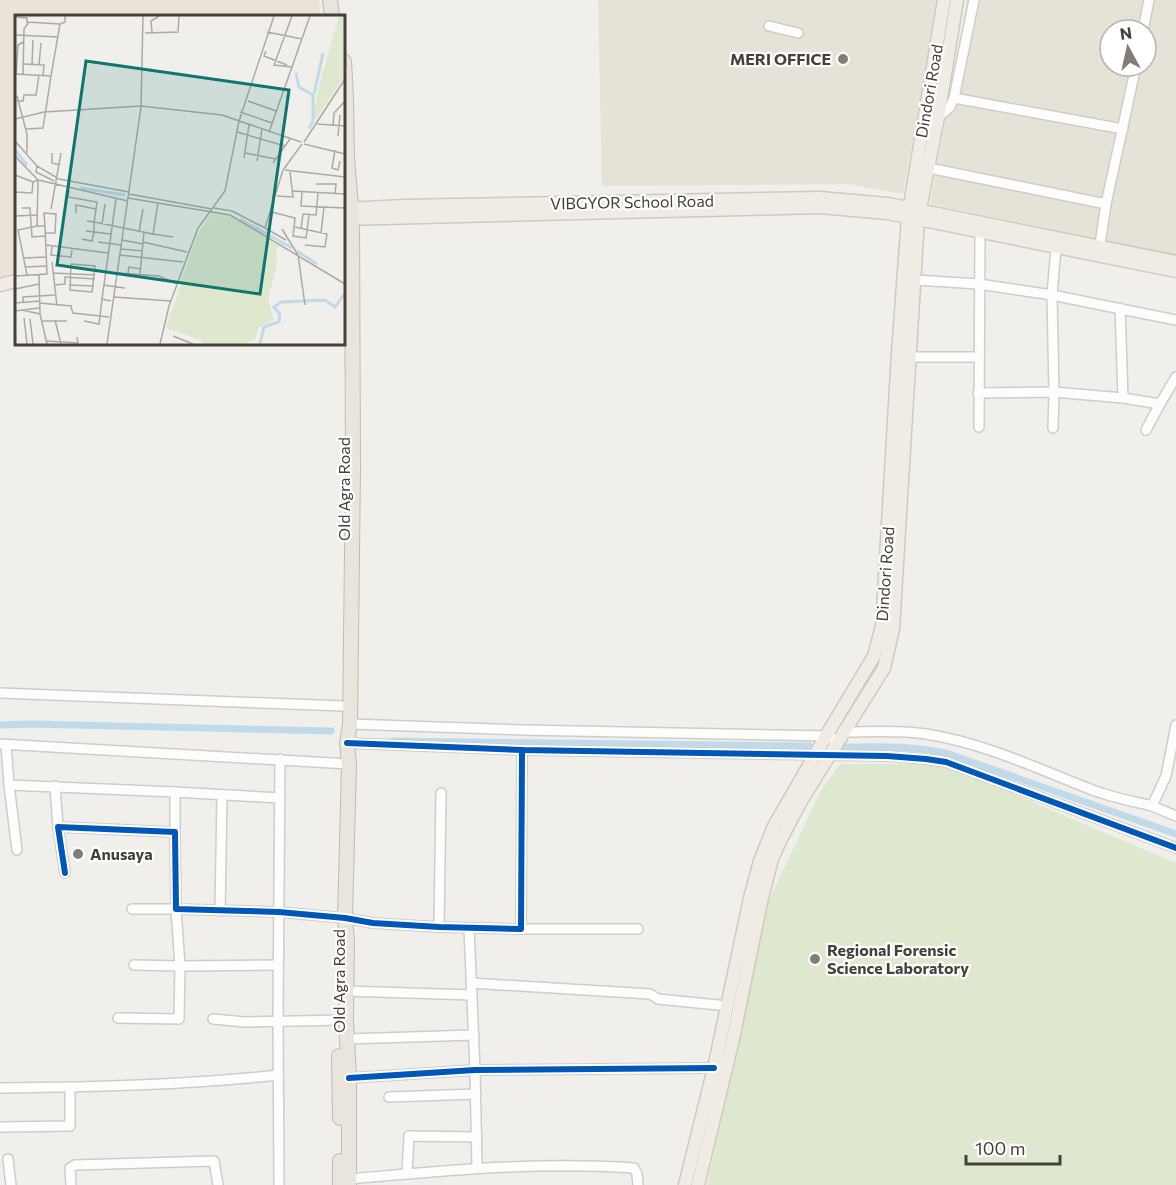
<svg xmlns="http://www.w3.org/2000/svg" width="1176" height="1185" font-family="Commissioner,sans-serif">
	<rect width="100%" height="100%" fill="#f1efec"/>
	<polygon fill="#ebe3d9" points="0,0 319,0 320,16 16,16 16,275 0,279"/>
	<g fill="#e6e2d8" fill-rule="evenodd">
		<polygon points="598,0 938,0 903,194 849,184 602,186"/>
		<path d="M967,0h209v255l-246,-51zM1110,30h36v36h-36z"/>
	</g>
	<polygon fill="#dee8cf" points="840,764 929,764 966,774 1176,863 1176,1185 707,1185 769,900 820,792"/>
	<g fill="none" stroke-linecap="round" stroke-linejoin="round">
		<g stroke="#c1dae9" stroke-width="7">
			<polyline points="0,725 31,724 331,731"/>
			<polyline points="393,741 809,746"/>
			<path d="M840,747c36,0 74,-2 109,7l227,80"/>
		</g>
		<g stroke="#cfcdc9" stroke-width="12">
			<g id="minor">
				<polyline points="769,26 798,33"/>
				<polyline points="1143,30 1149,0"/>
				<polyline points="954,98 1123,129"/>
				<polyline points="936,117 938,117 950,107 954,98 974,0"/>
				<polyline points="924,167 1106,204"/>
				<polyline points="1099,251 1106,204 1136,66"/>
				<polyline points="915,280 979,284 1052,295 1176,320"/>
				<polyline points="1120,308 1123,398"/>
				<polyline points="910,357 979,357"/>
				<polyline points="978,393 1054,392 1123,398 1160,404"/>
				<polyline points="979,427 980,232"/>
				<polyline points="1053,428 1054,392 1052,295 1056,248"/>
				<polyline points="1146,430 1160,404 1176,377"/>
				<polyline points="0,693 343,706 350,707"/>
				<polyline points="350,724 523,730 826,736 838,741"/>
				<path d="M844,732c27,0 55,-2 82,2 58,9 110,34 164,55 20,8 41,12 62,17l14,-30 10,-51"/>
				<polyline points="347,743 522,750 887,756 926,759 946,762 1176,848"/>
				<polyline points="0,744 349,764"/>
				<polyline points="6,745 9,785 175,792 175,832"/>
				<polyline points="9,785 17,850"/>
				<polyline points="55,786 58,827"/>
				<polyline points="175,792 280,798"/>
				<polyline points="1152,806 1176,816"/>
				<polyline points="65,873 58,827 175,832 176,909 279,912 345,918 373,923 439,927 521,929 522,750"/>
				<polyline points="132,909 176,909 180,966 278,965"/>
				<polyline points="220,911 222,795"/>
				<polyline points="439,927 441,793"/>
				<polyline points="469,928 475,1070 477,1168"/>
				<polyline points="521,929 638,929"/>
				<polyline points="471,983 650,994 658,999 728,1006"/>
				<polyline points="346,991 472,995"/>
				<polyline points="118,1018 179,1019 180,966 134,965"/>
				<polyline points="213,1019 245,1022 346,1020"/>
				<polyline points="347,1039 474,1035"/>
				<polyline points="349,1078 475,1070 714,1068"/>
				<path d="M0,1088c93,-1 186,-3 278,-13"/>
				<polyline points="389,1097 476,1094"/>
				<polyline points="0,1127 70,1126 70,1087"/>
				<polyline points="8,1159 11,1185"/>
				<polyline points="407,1174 409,1136 477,1137"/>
				<path d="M349,1179c95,-8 189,-18 285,-11l3,6 1,11"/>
				<polyline points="71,1185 70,1168 75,1165 214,1161 218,1185"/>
				<polyline points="279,1185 278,1020 280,759"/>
			</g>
		</g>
		<g stroke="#d1cabc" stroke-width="15">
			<g id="major">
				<polyline points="344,209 404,206 820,198 888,204 1176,262"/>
				<polyline points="344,219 820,207 887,213 908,217 1176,271"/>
				<polyline points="0,285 16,281"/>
				<polyline points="685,1185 714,1068 750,898 760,861 774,826 826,736 874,656 882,626 898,353 908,217 944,0"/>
				<polyline points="698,1185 733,1039 761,902 772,859 780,841 801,801 884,668 893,629 918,219 938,117 957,0"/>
			</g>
		</g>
		<g stroke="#c5bbab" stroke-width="16">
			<g id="highway">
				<polyline points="330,0 332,16"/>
				<polyline points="344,61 346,98 347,158 352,218 353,468 350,724 347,743 349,764 345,918 347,941 346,1020 349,1078 349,1185"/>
				<polyline points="339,1056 340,1118"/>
				<polyline points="340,1185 340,1161"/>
			</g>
		</g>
		<use href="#minor" stroke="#fdfdfc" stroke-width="9"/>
		<use href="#major" stroke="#f0ece5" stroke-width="12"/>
		<use href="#highway" stroke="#eae5dc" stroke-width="14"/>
		<g stroke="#fff" stroke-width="10">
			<g id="cycleway">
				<polyline points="347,743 522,750 887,756 926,759 946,762 1176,848"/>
				<polyline points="65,873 58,827 175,832 176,909 279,912 345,918 373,923 439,927 521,929 522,750"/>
				<polyline points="349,1078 475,1070 714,1068"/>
			</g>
		</g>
		<use href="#cycleway" stroke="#0057b8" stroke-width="6"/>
	</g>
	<g fill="#827d78" stroke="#fff" stroke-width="2">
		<circle cx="843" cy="59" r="6"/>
		<circle cx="78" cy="854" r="6"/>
		<circle cx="815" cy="959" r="6"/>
	</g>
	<g text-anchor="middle" stroke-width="4.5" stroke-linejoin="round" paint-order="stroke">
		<g font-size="16" font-weight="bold" fill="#464039" stroke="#fff" text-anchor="start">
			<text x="831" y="65" text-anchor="end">MERI OFFICE</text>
			<text x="90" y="860">Anusaya</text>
			<text x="827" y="956">Regional Forensic<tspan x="827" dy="18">Science Laboratory</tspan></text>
		</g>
		<g font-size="16" fill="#464039" stroke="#fff">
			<text transform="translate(929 91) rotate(-80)" y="6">Dindori Road</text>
			<text transform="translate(632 202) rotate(-1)" y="6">VIBGYOR School Road</text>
			<text transform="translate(344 489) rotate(-90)" y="6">Old Agra Road</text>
			<text transform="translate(885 574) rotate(-86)" y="6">Dindori Road</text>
			<text transform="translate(339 981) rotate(-90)" y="6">Old Agra Road</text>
		</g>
	</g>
	<g transform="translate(15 15)">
		<rect width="330" height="330" fill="#f1efec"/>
		<path d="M324,1h6v60l-29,43 -3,-2 6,-31zM197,198l16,2 52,31 -4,4 1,16 -9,33 6,21 -16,8 -3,12 -12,4h-40l-2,-4 -35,-12 31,-93z" fill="#dee8cf"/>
		<path fill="none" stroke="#c1dae9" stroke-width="3" d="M281,58l3,14 14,8v26l-4,7M299,79l9,-41M0,135l12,15M65,173l45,7M225,204l52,29M282,236l20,13M245,329l4,-17 15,-5 1,-8 -6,-7 7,-5 44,-2 10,7 10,-14"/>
		<path fill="none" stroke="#ada9a4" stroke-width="1.5" d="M277,1l-18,49 18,2M0,2l12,1v4l33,2M137,17l-1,-11 8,-5M252,17l35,7M130,18l33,-1 1,-16M0,20l43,2M251,36l-2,5 23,9M9,49l20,1 -1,11M17,50l1,-25M24,50l2,-22M0,59l36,2 9,-52 5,-2v-6M1,59l2,-29 5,-3M8,59l1,-45 5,-7M2,81l10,38v19M2,86h6l1,-6h12l3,-20M233,86l28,10M225,97l32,11M0,104l29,-7 97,-6 81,9 79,27M302,109l28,2M318,110l1,-12 11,-12M11,114l17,-1 8,-52M222,117l48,14M254,117l41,-116M323,121l2,-21M0,126l22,25 22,13 70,13M289,127l41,-63M289,129l41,10M320,135l-3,18 6,2 2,-9M37,138v10l8,2M230,138l31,6M0,141l23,24 -5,2 -1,11 -17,-1M229,143l5,-33M242,146l5,-32M258,148l17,-24M22,151l-1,6 18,9M270,155l60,7M0,160l18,7M301,169h20l-1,10M54,175l-1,7 29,5 -1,7M278,176l52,3M287,177l-1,14 44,2M114,179l83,15M262,181l16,1 -3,-25M113,183l102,17 115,69M7,193h8l2,29 13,-1M199,193l18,3 33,17 18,-58 19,-26M36,194l10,-56M257,197l23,6 -2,18 13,2 3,-23M61,198v-8l20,4 -2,13 59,12 5,-31M0,201l22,-1M72,206l7,1v10l17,2M87,209l3,-20M30,211l-1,-13 12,1 -1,19h-10M280,212l32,7 -2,13 -20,-2M250,213l21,12M267,214l16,26 7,50M286,214l2,-15 13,1 2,-22M124,217l4,-23M306,218l3,-26M138,219l20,3M67,224l10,2 2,-9 -8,-1M107,225l21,4M83,227l23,3M128,227l44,10M31,230l62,8M37,232l-1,8 20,2 1,-7M106,234l22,2M105,240l63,7M9,243l23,-1M37,247l5,44M56,249l24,2 -3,26 -22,-2zM10,252l22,-1M38,258l42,2M103,258l41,3 18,8M113,258l1,-6 12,2M125,259l4,-42M12,260l-9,-45 19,-4M24,260l1,39 7,30M0,261l32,-2 -2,-48h-8l1,-46 90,21M39,270l11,-1v-7l30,2M54,270l25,1M88,270l22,3M0,274l24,-5M99,282l57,4M87,284l14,-100M8,287v-5l32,-2M0,288l25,-2M24,288l33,3M56,292l2,6 36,4M7,295l18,4M0,296l24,-3M9,303l3,26M15,304l3,25M40,305l6,24M26,306h26M69,306l15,3 3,-25 9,2M158,321l20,8M31,326l32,2 -1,-6M92,329l34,-237 2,-91M145,329l9,-38 29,-78 27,-37 14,-70 35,-105"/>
		<path fill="#0f766e" fill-opacity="0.15" stroke="#0f766e" stroke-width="3" d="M71,46l203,29 -29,204 -203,-29z"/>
		<rect width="330" height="330" fill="none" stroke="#464039" stroke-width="3"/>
	</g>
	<g transform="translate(1128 48) rotate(352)"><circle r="28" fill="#ffffff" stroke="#b5b3b0" stroke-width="1.5"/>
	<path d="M0-4.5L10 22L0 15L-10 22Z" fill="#827d78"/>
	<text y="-9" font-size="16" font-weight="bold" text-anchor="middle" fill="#464039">N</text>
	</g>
	<path d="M966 1155v9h94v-9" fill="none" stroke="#464039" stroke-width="3"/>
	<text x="975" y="1155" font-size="18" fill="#464039" stroke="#ffffff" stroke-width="4.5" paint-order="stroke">100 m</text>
</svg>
